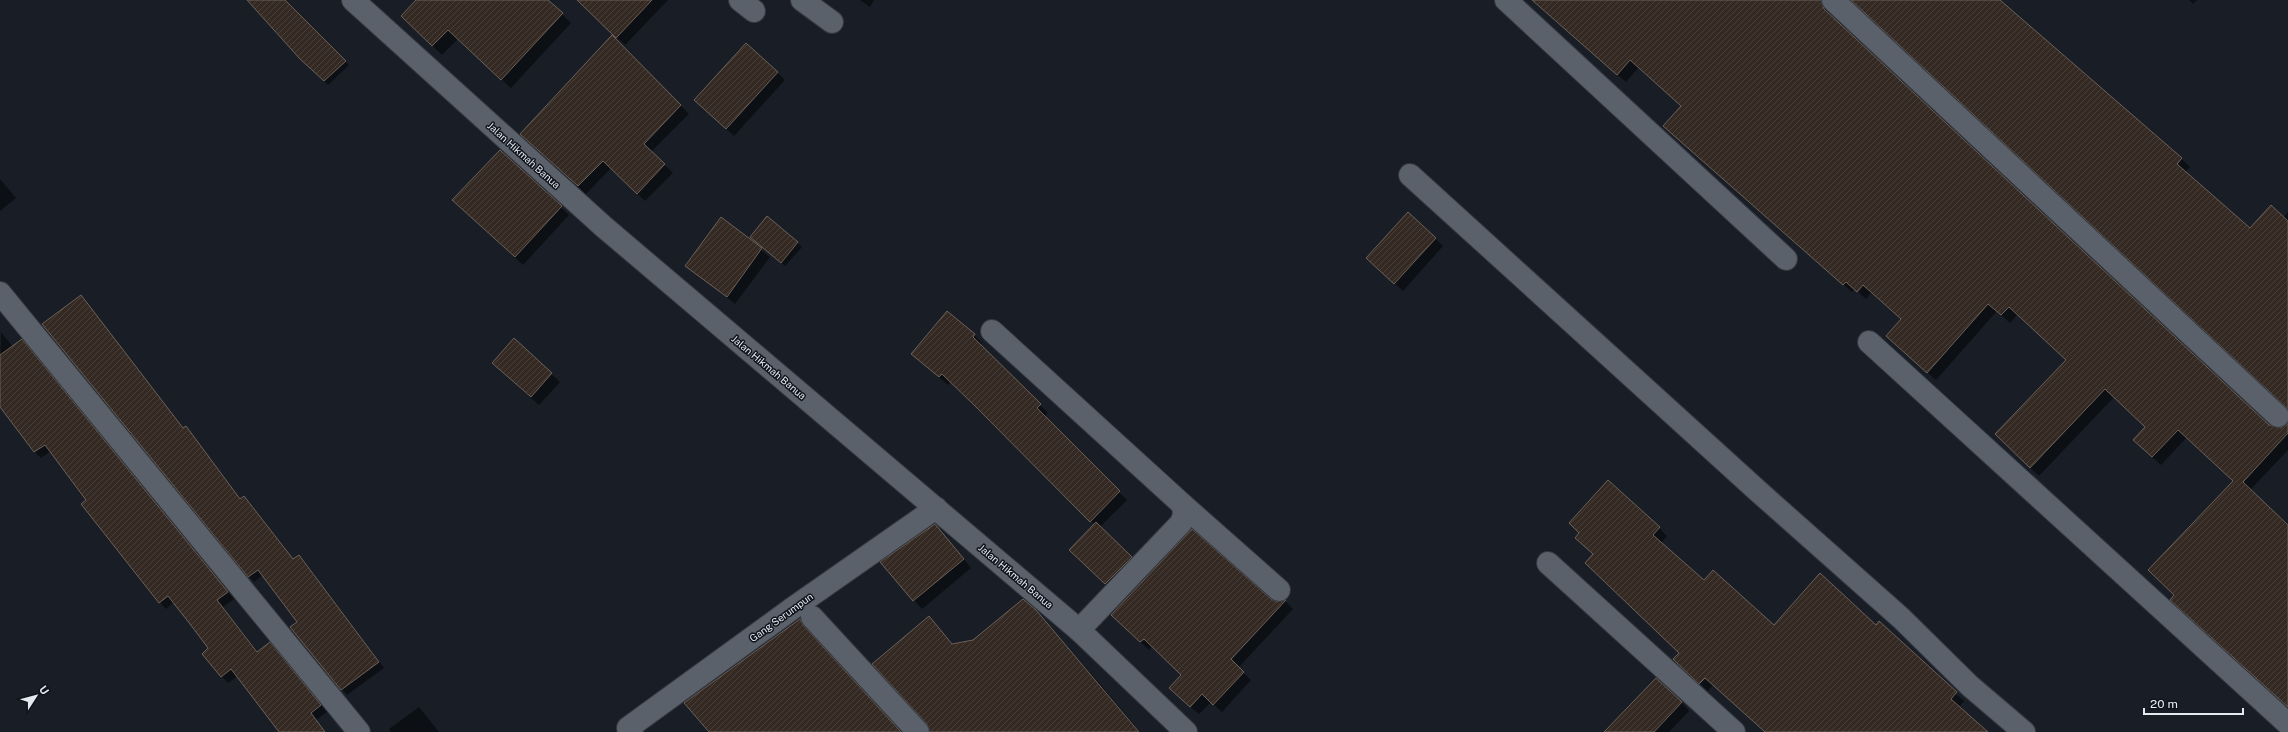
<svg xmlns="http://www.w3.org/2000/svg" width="2288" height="732" font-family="'Public Sans',sans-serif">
	<defs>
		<pattern id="building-hatch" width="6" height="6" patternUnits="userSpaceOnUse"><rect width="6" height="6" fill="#342a23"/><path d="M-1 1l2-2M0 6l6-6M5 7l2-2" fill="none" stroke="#483f38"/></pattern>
	</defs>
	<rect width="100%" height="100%" fill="#181d26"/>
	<g fill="#0007" fill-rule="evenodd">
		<polygon points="269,0 284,0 349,65 328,85 301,58"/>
		<polygon points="418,0 547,0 571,23 511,88 458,39 442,55 402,16"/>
		<polygon points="593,0 668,0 625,45 586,7"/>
		<polygon points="860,0 874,0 870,7"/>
		<polygon points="1533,0 1831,0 1829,12 1832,17 2269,426 2275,429 2288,425 2288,450 2250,490 2288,524 2288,706 2175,595 2234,481 2187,437 2161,465 2142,448 2146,427 2114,397 2039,476 2004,443 2067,360 2018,314 2010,323 1997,311 1936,380 1895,344 1902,320 1871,293 1866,299 1855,289 1852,292 1673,134 1682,106 1638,68 1626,82"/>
		<polygon points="1852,0 1991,0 2028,26 2182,159 2190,167 2185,172 2250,230 2283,218 2288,212 2288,408"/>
		<polygon points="2189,0 2197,0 2193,4"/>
		<polygon points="612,36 689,114 651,152 673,173 645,201 611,168 586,194 529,142"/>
		<polygon points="777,72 785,80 734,136 704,108"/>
		<polygon points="500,151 569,215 523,265 461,208"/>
		<polygon points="0,179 16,198 0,211"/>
		<polygon points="767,217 802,247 785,266 755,241"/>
		<polygon points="721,219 770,257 735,304 686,265"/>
		<polygon points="1435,238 1443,246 1403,291 1376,266"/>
		<polygon points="81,296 184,429 191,433 241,500 244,497 250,503 293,560 299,556 304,561 384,668 347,695 291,628 298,622 263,575 254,582 249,576"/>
		<polygon points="1,332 13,347 28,347 234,599 223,607 258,652 276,650 327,712 316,720 325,732 280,732 238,676 228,683 203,654 210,648 174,602 166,609 160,602 51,451 41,458 35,452 0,405"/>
		<polygon points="974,335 982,343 980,345 1048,413 1044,417 1127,500 1100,527 1139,565 1114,592 1071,550 1095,525 982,412 950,382 948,385 912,354"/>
		<polygon points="514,340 560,382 539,405 501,371"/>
		<polygon points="1659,528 1667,536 1661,543 1704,581 1774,626 1876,626 1964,701 1959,707 1980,732 1767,732 1713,685 1708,691 1682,667 1680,653 1594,571"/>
		<polygon points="943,534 971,568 922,609 881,563"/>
		<path d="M1285,601l8,8 -55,59 13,12 -29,32 -11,-10 -12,12 -21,-18 4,-21 -30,-29 -3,4 -29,-27zM1279,606l1,1 -52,57 -1,-2z"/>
		<polygon points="1035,610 1096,679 1140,732 931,732 929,618 953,645 973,641"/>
		<polygon points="800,620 808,628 811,635 900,732 706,732"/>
		<polygon points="1682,703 1689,711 1669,732 1605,732"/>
		<polygon points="419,707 439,732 391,732 389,729"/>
	</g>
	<g fill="url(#building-hatch)" stroke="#6c6158">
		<polygon points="247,0 285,0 346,61 324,81 300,59"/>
		<polygon points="416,0 548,0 563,13 501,80 448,30 432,46 401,16"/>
		<polygon points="577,0 652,0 616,38"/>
		<polygon points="1532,0 1821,0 1824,9 2269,425 2281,428 2288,423 2288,433 2243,482 2288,525 2288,707 2170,600 2174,595 2148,570 2233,481 2178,430 2152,457 2133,440 2145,427 2105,389 2030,468 1995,434 2066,360 2009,307 2001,315 1988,304 1927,373 1886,336 1901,319 1863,285 1857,292 1846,282 1843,285 1663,126 1681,106 1630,60 1617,75"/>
		<polygon points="1851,0 2000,0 2182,158 2177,164 2250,228 2271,205 2288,221 2288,409"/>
		<polygon points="612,35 681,105 644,144 665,164 637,194 603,161 578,186 520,134"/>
		<polygon points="746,43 778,72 726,129 694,100"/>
		<polygon points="500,150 562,206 515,257 452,200"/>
		<polygon points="1408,212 1436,238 1394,284 1366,258"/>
		<polygon points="767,216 798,242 781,263 750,237"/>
		<polygon points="721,217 762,248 727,297 685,266"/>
		<polygon points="81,295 183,428 186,426 240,499 244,496 293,559 299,555 379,662 341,690 290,627 297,622 258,570 248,577 42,324"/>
		<polygon points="947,311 975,334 973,337 1041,404 1037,408 1120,491 1090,522 974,405 942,374 939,377 911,354"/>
		<polygon points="514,338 552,373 531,397 492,363"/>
		<polygon points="22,339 228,592 217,600 257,652 270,642 321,705 311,713 325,732 279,732 231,669 221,677 202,654 208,648 190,624 168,596 159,603 81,504 86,500 45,445 34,452 0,407 0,355"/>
		<polygon points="1608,480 1660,527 1653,535 1704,580 1713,570 1774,625 1820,573 1876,625 1879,621 1957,692 1951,699 1988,732 1765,732 1705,678 1699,684 1673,659 1679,653 1585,563 1593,554 1575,538 1579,533 1569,523"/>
		<polygon points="1096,522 1132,557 1105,584 1069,550"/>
		<polygon points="935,524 964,559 913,601 880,562"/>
		<polygon points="1192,529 1271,599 1277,602 1286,600 1231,659 1244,672 1213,705 1202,694 1190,707 1169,688 1181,675 1144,639 1140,642 1111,615"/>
		<polygon points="1023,599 1036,610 1139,732 930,732 927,724 872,664 929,616 952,644 973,640"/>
		<polygon points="800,619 803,625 901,732 709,732 684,703"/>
		<polygon points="1656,678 1682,702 1654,732 1604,732"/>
	</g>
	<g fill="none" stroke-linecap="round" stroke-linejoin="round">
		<g stroke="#363940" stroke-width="24">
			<g id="minor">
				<polyline points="353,0 604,227 1079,630 1186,732"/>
				<polyline points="740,0 754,11"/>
				<polyline points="802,0 832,22"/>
				<polyline points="1506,0 1786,259"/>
				<polyline points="1833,0 2278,416"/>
				<polyline points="1410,175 1759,492 1901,618 1970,686 2024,732"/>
				<polyline points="0,293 359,732"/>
				<polyline points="992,331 1183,505 1184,515 1181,523 1079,630"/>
				<polyline points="1869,342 2288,724"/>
				<polyline points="1183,505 1279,590"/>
				<polyline points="1548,563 1734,732"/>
				<polyline points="812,617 918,732"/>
				<polyline points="632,732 628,728 793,608 936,508"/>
			</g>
		</g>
		<use href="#minor" stroke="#5a616b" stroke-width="22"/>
	</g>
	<g text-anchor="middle" stroke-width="3" stroke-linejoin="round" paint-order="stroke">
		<g font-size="10" fill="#e6eaf0" stroke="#0f141d">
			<text transform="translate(524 155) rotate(42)" y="4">Jalan Hikmah Banua</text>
			<text transform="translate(769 367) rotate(40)" y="4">Jalan Hikmah Banua</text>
			<text transform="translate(1016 576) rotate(40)" y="4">Jalan Hikmah Banua</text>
			<text transform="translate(781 617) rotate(-36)" y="4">Gang Serumpun</text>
		</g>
	</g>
	<g transform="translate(36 696) rotate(54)" stroke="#0f141d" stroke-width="3" paint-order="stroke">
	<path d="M0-3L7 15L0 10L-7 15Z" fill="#e6eaf0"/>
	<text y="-6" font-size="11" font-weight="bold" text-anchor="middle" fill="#e6eaf0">U</text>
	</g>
	<path d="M2144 708v6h99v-6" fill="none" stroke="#e6eaf0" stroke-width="2"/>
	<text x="2150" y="708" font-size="12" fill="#e6eaf0" stroke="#0f141d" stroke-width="3" paint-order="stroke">20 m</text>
</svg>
